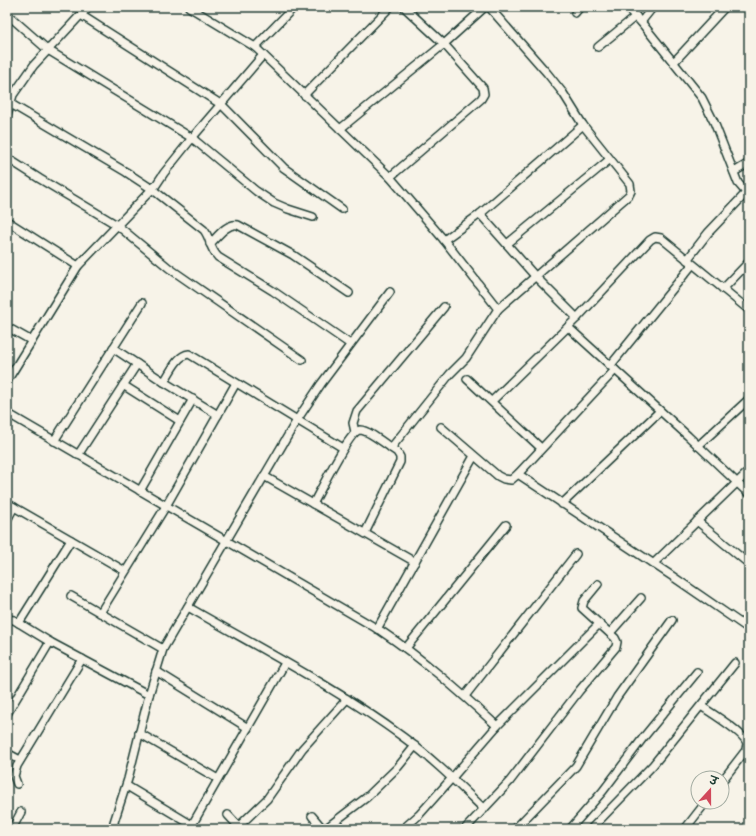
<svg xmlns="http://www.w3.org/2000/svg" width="756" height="836" font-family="Delius,'Playpen Sans Deva',sans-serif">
	<rect width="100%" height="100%" fill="#f7f3e8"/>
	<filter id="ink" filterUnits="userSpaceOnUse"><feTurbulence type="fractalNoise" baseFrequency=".025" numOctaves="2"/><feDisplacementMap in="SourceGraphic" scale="8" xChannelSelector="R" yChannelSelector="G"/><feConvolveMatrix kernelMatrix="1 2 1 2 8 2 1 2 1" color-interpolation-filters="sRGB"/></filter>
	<g filter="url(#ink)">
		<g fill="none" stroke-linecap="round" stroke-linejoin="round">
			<g stroke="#1f3d34" stroke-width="10">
				<g id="street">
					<polyline points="189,7 255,47 390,177 444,240 498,309"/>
					<polyline points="626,7 641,22 702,98 714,122 738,183 749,196"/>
					<polyline points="575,13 580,7"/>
					<polyline points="7,14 48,50 192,138 256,191 274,203 288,209 313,217"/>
					<polyline points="81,15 222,105 284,168 342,209"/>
					<polyline points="641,22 653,7"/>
					<polyline points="255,47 294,7"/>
					<polyline points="598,47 636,16"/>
					<polyline points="674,62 725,7"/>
					<polyline points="304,95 390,7"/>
					<path d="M11,104l115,68 26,17 52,41c7,9 5,18 14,27l55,34 77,53"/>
					<polyline points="7,116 13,95 34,65 88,7"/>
					<polyline points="340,129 444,44 485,7"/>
					<polyline points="7,158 40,179 117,225 169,268 302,360"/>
					<polyline points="734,172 749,163"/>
					<polyline points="390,177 481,99 484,94 483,88 444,44 404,7"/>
					<polyline points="480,214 535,276 577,318"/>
					<polyline points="7,221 78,266"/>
					<polyline points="444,240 480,214 583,125"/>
					<path d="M210,244c8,-8 17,-21 28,-19l55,30 56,38"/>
					<polyline points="507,244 609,160"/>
					<polyline points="687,260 708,233 746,193"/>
					<polyline points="723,289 749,262"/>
					<polyline points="7,327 32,341"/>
					<polyline points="568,327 688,436 749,494"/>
					<polyline points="113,348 164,382 218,415"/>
					<polyline points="610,366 692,265"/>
					<polyline points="467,379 541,448"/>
					<polyline points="7,381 78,266 156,185 164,173 192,138 263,55"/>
					<path d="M164,382c6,-9 13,-27 25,-28l154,94"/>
					<polyline points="123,385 180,421"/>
					<polyline points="492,401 577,318 650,240 655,237 661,238 749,310"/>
					<path d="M7,413l374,218c42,28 79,61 116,95"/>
					<polyline points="441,427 498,476 504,479 511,480 518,474 615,370"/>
					<polyline points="355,432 353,423 357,411 444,307"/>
					<polyline points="54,441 142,303"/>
					<polyline points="698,446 749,399"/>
					<polyline points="391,448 450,374 466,358 498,309 629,195 631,191 630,184 583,125 563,93 547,73 489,7"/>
					<polyline points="78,455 137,364"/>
					<polyline points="518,474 672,576 749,629"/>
					<polyline points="264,476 415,562"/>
					<polyline points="140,491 193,399"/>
					<polyline points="7,503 125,571"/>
					<path d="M313,504c7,-12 36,-73 47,-74 9,0 29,17 37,22l3,5v5l-35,71"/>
					<polyline points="562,504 660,411"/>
					<polyline points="7,520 14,507"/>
					<polyline points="697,521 749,564"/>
					<polyline points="653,564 749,471"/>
					<polyline points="71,596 163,649"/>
					<path d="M188,607c71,41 149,81 215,130 29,21 55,47 81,72"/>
					<polyline points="100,613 166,506 236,383"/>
					<polyline points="7,619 14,620 50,642"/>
					<polyline points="19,623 71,540"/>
					<polyline points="377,629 474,456"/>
					<polyline points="610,633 641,598"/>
					<polyline points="406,648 506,525"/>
					<polyline points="156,671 248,728"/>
					<polyline points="465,696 576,554"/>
					<path d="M701,706c9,6 45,28 46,38 0,0 -1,5 -1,6l-24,31"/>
					<polyline points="7,714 50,642 149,695"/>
					<polyline points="139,733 218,779"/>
					<polyline points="7,753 20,760"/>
					<polyline points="17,784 14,776 17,766 82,659"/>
					<polyline points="127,786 192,825 196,829"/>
					<polyline points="228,815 241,829"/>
					<polyline points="312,816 323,829"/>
					<polyline points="192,825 285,663"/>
					<polyline points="239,826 267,799 302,749 347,699"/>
					<polyline points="12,829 21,812"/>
					<polyline points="115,829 114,822 128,779 149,695 163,649 297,420 321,384 390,292"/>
					<polyline points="325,829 367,797 398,767 415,746"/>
					<polyline points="403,829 419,815 452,778 497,726 599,624"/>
					<polyline points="465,829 510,781 579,691 616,647 617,642 615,638 582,608 584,601 598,584"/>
					<polyline points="515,829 576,766 617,697 672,620"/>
					<polyline points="570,829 603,791 643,738 697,672"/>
					<polyline points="591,829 653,765 735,663"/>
					<polyline points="685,829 706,802"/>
				</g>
			</g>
			<use href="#street" stroke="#f7f3e8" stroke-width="7"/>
		</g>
	</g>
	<rect width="756" height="836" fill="none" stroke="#f7f3e8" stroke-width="24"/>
	<rect x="12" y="12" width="732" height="812" fill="none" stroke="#1f3d34" stroke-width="1.5" filter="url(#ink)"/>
	<g transform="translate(710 790) rotate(21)"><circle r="19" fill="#f7f3e8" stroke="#a1aaa0"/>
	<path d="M0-3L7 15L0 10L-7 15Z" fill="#d1495b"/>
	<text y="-6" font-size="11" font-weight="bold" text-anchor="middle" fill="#1f3d34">उ</text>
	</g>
</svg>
